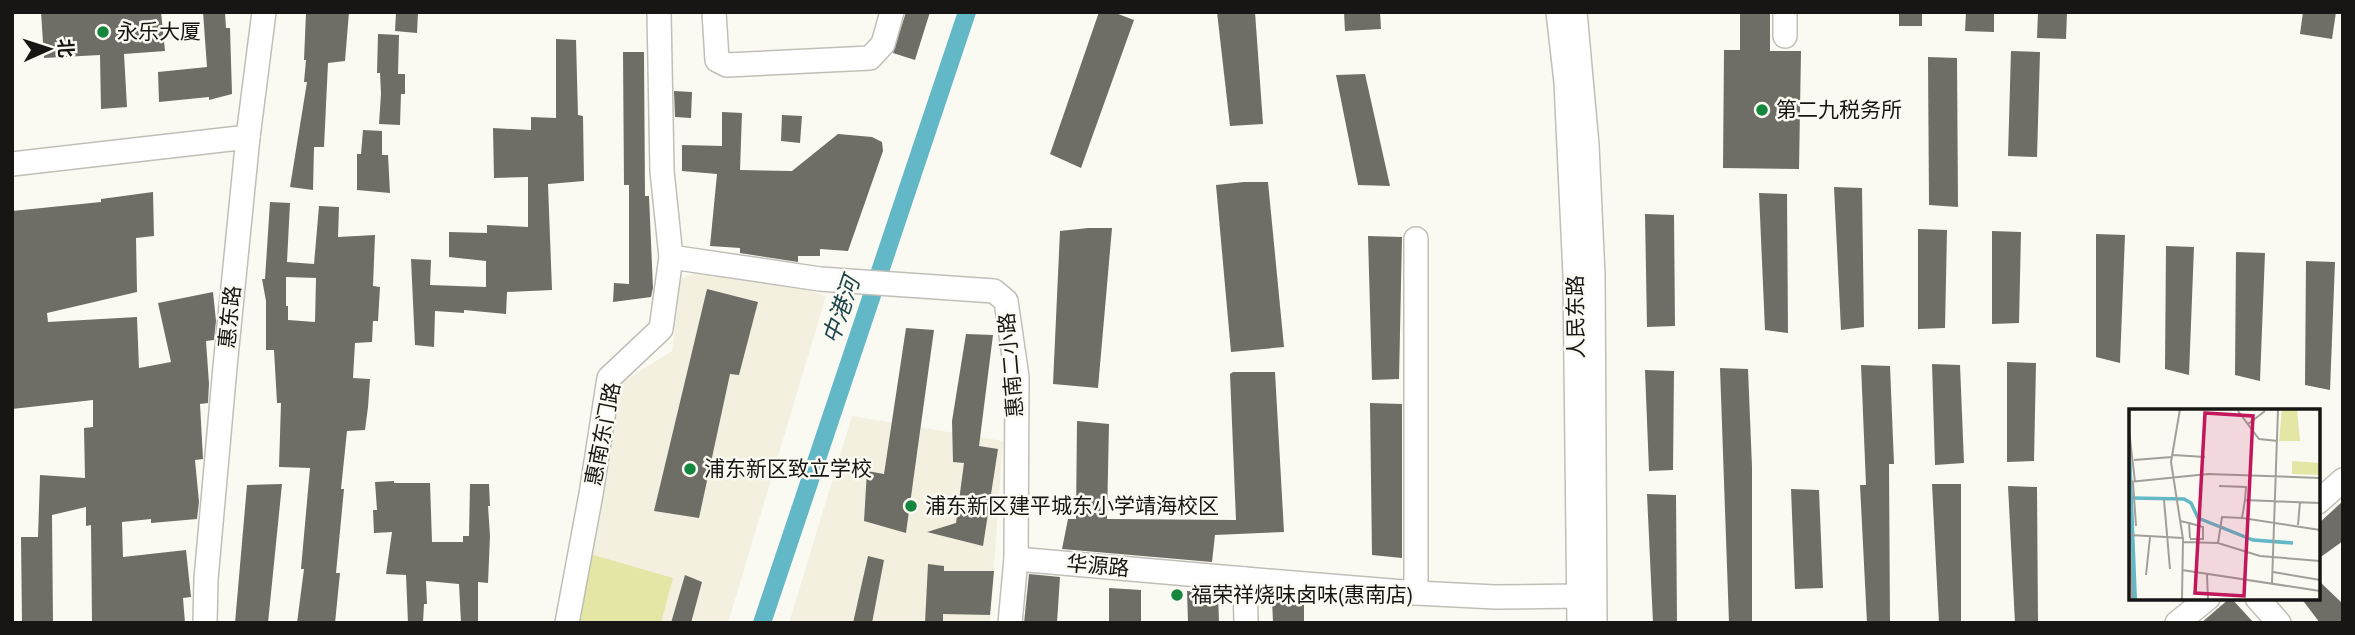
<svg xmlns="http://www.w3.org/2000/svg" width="2355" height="635" font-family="'PT Sans','Noto Sans SC',sans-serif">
	<rect width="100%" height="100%" fill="#fbfaf2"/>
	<g fill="#f3f0e0">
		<polygon points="696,273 788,284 826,296 728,623 577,623 621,383 672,351 681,278"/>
		<polygon points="852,416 1003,441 990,623 789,623"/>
	</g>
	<polygon fill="#e4e6a5" points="590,554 673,578 661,623 577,623"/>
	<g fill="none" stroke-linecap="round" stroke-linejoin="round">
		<polyline stroke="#63b8c7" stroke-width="18" points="762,623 967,12"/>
	</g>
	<g fill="#6e6d66" fill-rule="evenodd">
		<polygon points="41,12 161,12 165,51 124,54 127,107 101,109 100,55 44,58"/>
		<polygon points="203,12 225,12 226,28 230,28 232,94 209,100 209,97 159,102 158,72 207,67"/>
		<polygon points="306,12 349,12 345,61 328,63 324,147 314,147 313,190 290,187 307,82 304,82 306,60 304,60"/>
		<polygon points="396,12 418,12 417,33 395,31"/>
		<polygon points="906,12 930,12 915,60 893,53"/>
		<polygon points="1099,12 1113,12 1134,20 1081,168 1050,154"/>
		<polygon points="1217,12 1255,12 1263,124 1230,126"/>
		<polygon points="1344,12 1380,12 1381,29 1345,31"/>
		<polygon points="1740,12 1770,12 1770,51 1801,51 1799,169 1723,168 1724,50 1740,50"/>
		<rect x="1899" y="12" width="23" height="14"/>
		<polygon points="1966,12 1994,12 1994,32 1965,31"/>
		<polygon points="2038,12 2067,12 2066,39 2037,38"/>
		<polygon points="2303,12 2336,12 2332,39 2300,34"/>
		<polygon points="378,34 399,35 398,74 405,74 405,94 401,94 400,125 379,124 381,94 380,73 377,73"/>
		<polygon points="556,39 576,40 578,115 583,116 584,181 548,184 552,290 507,292 506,314 464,310 464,313 435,311 434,347 415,345 411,259 431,260 430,285 486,287 486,261 449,257 449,232 487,233 487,225 528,227 528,177 494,178 493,128 531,130 531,117 556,118"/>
		<polygon points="2011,51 2040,52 2037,157 2008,156"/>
		<polygon points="623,52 644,52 645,196 649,196 653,288 651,297 613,302 614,283 629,284 629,185 624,185"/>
		<polygon points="1928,57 1957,58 1958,207 1929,205"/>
		<polygon points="1365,74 1390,186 1358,185 1336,75"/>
		<polygon points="674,91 692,92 691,118 675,117"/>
		<polygon points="722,112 742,113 740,170 792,171 838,134 872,137 882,142 883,151 848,251 820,249 820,256 798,256 798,262 740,253 740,248 710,246 717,174 682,171 682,145 722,146"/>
		<polygon points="782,115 802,116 800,143 781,141"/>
		<polygon points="363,130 382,131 382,155 388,155 390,193 357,190 357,154 361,154"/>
		<polygon points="1244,182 1268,182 1284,347 1231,352 1216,185"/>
		<polygon points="1834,187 1862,188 1864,327 1841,330"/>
		<polygon points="153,192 154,236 136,238 137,292 47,313 48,322 137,317 139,368 171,362 158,303 213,292 216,321 214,340 206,341 209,384 208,403 200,404 203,459 195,460 199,502 197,519 151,523 151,519 122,522 123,557 186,550 191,597 183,598 185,623 92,623 91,525 86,526 86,507 52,515 53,623 22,623 21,537 38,537 40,475 85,478 84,428 93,427 93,400 12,409 12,211 101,202 101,199"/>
		<polygon points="1759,193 1787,194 1788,333 1765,330"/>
		<path d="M270,202l20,1 -3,59 27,2 5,-58 20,1 -1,30 37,-2 -2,51 7,1 -2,34h-5l-1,21 -17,1 -2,35 17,1 -2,28 -3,23 -18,1 -6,58h3l-8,84h4l-5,50h-38l7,-54h-3l9,-101 -31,-1 2,-64h-4l-3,-53h-8v-49l-4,-22h3zM286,277l30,1 -1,44 -27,-2v-14h-2z"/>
		<polygon points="1645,214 1674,215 1675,326 1647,327"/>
		<polygon points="1088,228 1112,228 1098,388 1053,384 1060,231"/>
		<polygon points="1918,229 1947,230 1945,328 1918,329"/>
		<polygon points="1992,231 2021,232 2019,323 1992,324"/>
		<polygon points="2096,234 2125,235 2120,363 2096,357"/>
		<polygon points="1368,236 1402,237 1399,379 1372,380"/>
		<polygon points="2166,246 2194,247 2189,375 2165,369"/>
		<polygon points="2236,252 2265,253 2260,381 2235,375"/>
		<polygon points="2306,261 2335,262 2330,390 2305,385"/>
		<polygon points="707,289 758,302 739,375 730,374 699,518 654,511"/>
		<polygon points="906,328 934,330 906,533 864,521 867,471 884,474"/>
		<polygon points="966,334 993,335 979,446 998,449 983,546 927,532 956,523 964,463 953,462 952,421"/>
		<polygon points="2007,362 2036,363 2034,461 2007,462"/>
		<polygon points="1932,364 1960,365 1964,463 1935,465"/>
		<polygon points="1861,365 1890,366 1894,464 1889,464 1890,623 1867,623 1860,485 1866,485"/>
		<polygon points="1720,368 1748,369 1752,467 1752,623 1729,623"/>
		<polygon points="1645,370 1674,371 1673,470 1649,471"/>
		<polygon points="1233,372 1275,372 1284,532 1215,535 1212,562 1062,549 1068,519 1076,519 1077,421 1109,424 1107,519 1236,520 1230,374"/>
		<polygon points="1370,403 1402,404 1402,558 1372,555"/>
		<polygon points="394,481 394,483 430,483 432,542 463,542 463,536 469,536 470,484 489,484 490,506 488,506 490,536 488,583 478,582 478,623 461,623 459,584 426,581 427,604 424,604 423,623 408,623 406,575 386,574 392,532 374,533 373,510 377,510 375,482"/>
		<polygon points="282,484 268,623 235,623 247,485"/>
		<polygon points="1932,484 1961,484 1961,623 1939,623"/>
		<polygon points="2008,486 2037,487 2038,623 2015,623"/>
		<polygon points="1791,489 1819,490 1823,588 1795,589"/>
		<polygon points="1647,494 1676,495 1677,623 1653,623"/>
		<polygon points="2343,501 2343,541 2318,559 2318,524"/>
		<polygon points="868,556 884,560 872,623 853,623"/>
		<polygon points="928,564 944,566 944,571 994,571 990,615 943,614 943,623 925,623"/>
		<polygon points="1029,574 1060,577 1057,623 1024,623"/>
		<polygon points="685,575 702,582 691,623 671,623"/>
		<polygon points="2318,580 2343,604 2343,623 2320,623 2301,598 2318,598"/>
		<polygon points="1109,588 1141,590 1141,623 1109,623"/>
		<polygon points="1187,591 1218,593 1219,623 1188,623"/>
		<polygon points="2231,598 2254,623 2201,623 2230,598"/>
		<polygon points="1272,599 1304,601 1304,623 1273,623"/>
	</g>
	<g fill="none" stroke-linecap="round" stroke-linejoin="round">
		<g stroke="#c0bfb7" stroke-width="26">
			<g id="minor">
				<polyline points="714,12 717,60 727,65 870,58 883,44 892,12"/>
				<polyline points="1558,12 1566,82 1575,275 1579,623"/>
				<polyline points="1575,12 1587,145 1593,275 1595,623"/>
				<polyline points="1785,36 1785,12"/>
				<polyline points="12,164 248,137"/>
				<polyline points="671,257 820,279 994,291 1006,301 1017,377 1016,559"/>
				<polyline points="2318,502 2343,480"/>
				<polyline points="1416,593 1495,597 1578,596"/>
				<polyline points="2257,598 2279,623"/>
				<polyline points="205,623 206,579 225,367 248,137 264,12"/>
				<polyline points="567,623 591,494 609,378 661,329 671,257 662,171 659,12"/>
				<polyline points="1010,623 1016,559 1245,579"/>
				<polyline points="1246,623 1245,579 1416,593 1416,239"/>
				<polyline points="2177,623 2208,598"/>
			</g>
		</g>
		<use href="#minor" stroke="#fff" stroke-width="23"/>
	</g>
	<g fill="#14863e" stroke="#fbfaf2" stroke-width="2.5">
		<circle cx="103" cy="32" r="7"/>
		<circle cx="1762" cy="110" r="7"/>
		<circle cx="690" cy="469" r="7"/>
		<circle cx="911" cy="506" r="7"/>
		<circle cx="1177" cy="595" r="7"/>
	</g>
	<g text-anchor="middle" stroke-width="5" stroke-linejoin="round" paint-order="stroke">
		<g font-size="21" fill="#171614" stroke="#fbfaf2" text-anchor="start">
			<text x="117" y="39">永乐大厦</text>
			<text x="1776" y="117">第二九税务所</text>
			<text x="704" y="476">浦东新区致立学校</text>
			<text x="925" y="513">浦东新区建平城东小学靖海校区</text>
			<text x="1191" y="602">福荣祥烧味卤味(惠南店)</text>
		</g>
		<g font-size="21" fill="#171614" stroke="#fbfaf2">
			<text transform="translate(230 317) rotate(-84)" y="7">惠东路</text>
			<text transform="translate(1576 317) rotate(-91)" y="7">人民东路</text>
			<text transform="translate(1011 365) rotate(-95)" y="7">惠南二小路</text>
			<text transform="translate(603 434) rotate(-79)" y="7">惠南东门路</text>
			<text transform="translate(1098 566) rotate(5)" y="7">华源路</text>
		</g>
		<g font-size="23" font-style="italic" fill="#1c444b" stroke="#fbfaf2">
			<text transform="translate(841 310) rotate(-71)" y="8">中港河</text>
		</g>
	</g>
	<g transform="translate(2129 409)">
		<rect width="191" height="191" fill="#fbfaf2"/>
		<path d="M153,0h15l3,32h-21zM163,52l28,2v12l-28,-1z" fill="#e4e6a5"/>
		<path d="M0,31l2,8 6,151h-5z" fill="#63b8c7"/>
		<path fill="none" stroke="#63b8c7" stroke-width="3.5" d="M3,89l52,1 7,4 7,15 55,22 40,3"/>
		<path fill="none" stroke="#a09f99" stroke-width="2" d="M51,0l-9,53 12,77 -1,60M109,2l21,28 19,2M119,15l17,-13M0,21l6,52M44,46l32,2M5,51l38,-3M0,73l79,-8 112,4M4,73l3,44M90,77l27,1 -1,13 75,3M35,91l6,69M116,91l-3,18 78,12M0,103l3,87M51,112l9,2 1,15M60,114l14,4v12h-13M169,116l2,-23M1,126l53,3M54,133l35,1 42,13 60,5M89,134l4,-26 20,1M53,161l138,21M144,163l47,8M17,166l4,-38M78,166l1,24M143,174l6,-174"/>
		<path fill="#c2185b" fill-opacity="0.15" stroke="#c2185b" stroke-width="3.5" d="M76,4l48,3 -9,180 -49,-3z"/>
		<rect width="191" height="191" fill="none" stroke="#171614" stroke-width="3.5"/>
	</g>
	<rect width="2355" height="635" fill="none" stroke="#171614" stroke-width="28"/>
	<g transform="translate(49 49) rotate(87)" stroke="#fbfaf2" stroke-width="5" paint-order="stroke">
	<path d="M0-5L12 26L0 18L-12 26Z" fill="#171614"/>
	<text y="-10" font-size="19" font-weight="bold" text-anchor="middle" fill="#171614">北</text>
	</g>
</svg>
